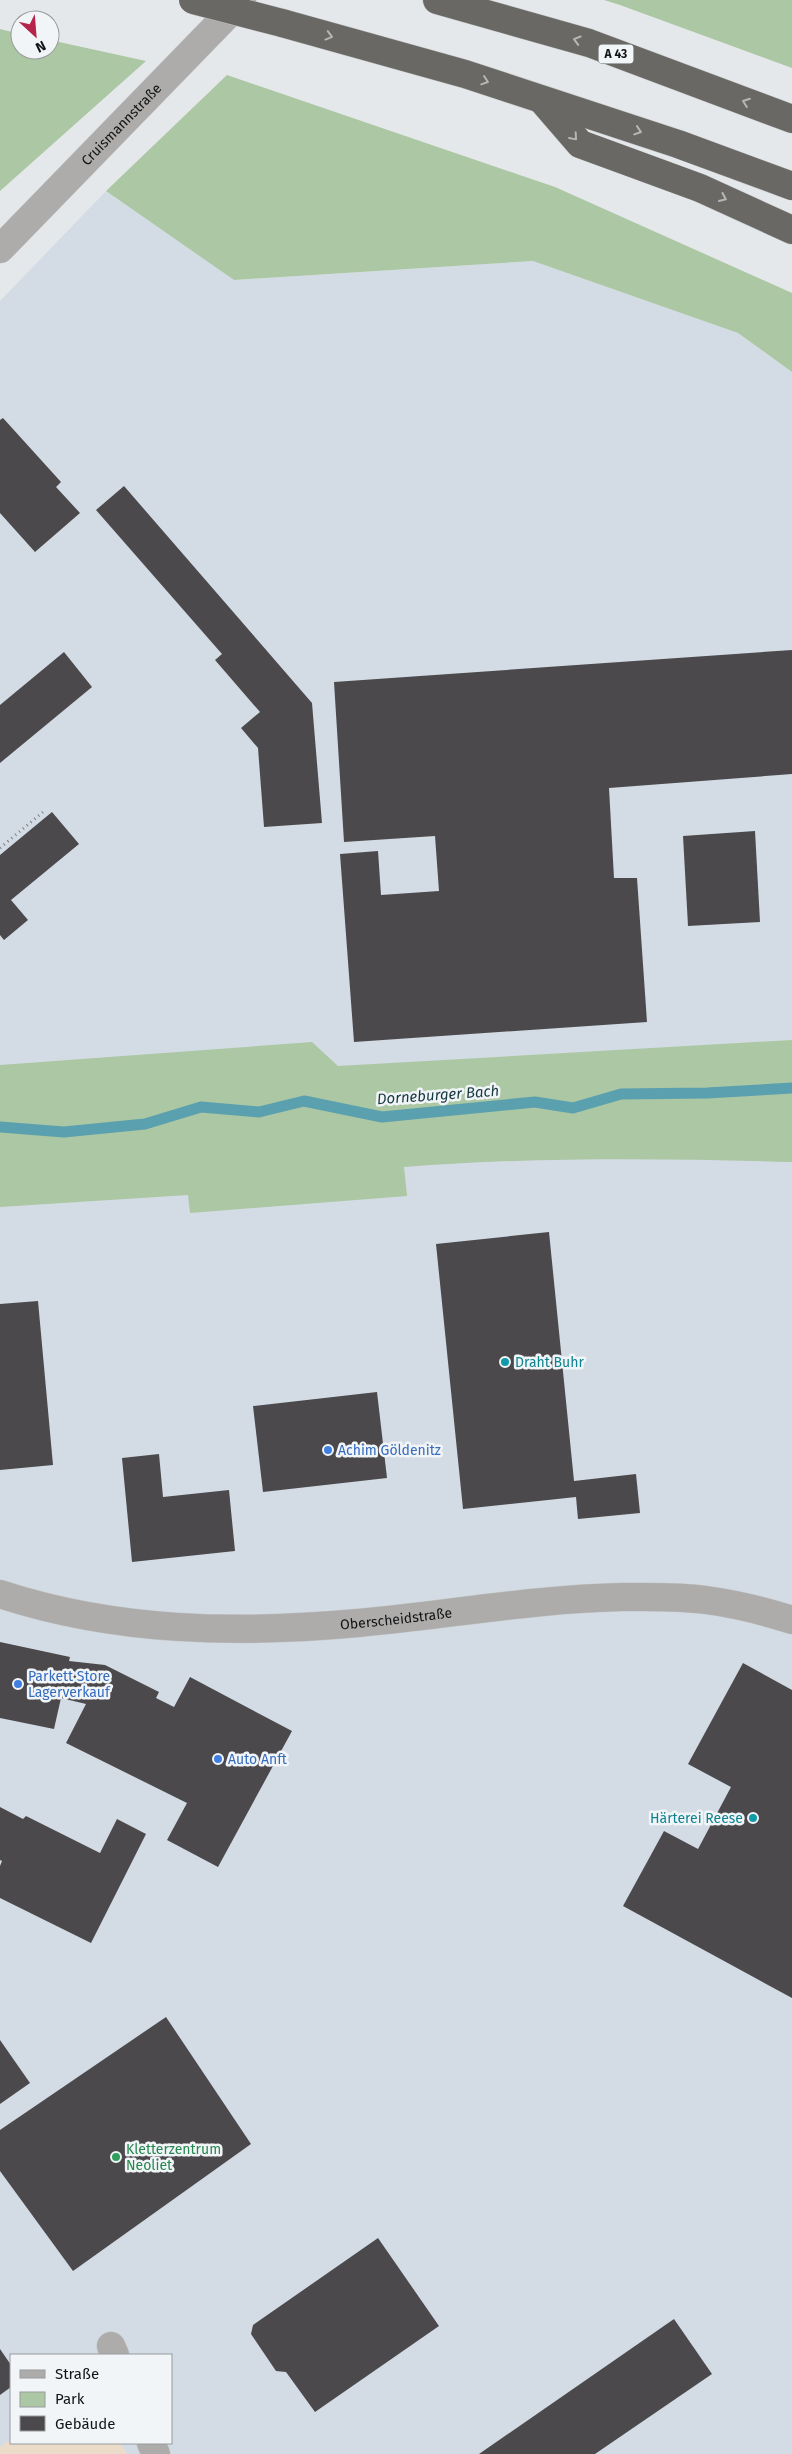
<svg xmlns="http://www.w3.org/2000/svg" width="792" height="2454" font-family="'Fira Sans',sans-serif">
	<rect width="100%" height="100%" fill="#e5e8ea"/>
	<path fill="#d3dce4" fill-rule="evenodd" d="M106,191l128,89 299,-19 205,72 54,39v2082h-792v-2153zM11,2355h160v88h-160z"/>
	<polygon fill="#ebdbc9" points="11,2439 11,2443 120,2443 127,2454 0,2454 0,2447"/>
	<g fill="#acc7a3">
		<polygon points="604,0 792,0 792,68 620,5"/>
		<polygon points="0,29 20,34 20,50 50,50 50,40 146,61 0,191"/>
		<polygon points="227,75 555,187 792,293 792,372 738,333 533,261 234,280 106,191"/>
		<path d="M792,1040v122c-129,-4 -259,-5 -388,5l3,29 -217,17 -2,-18 -188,12v-142l312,-23 26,24z"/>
	</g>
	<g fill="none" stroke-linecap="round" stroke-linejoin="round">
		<polyline stroke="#5ba0ae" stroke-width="11" points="0,1127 64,1132 145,1124 201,1107 259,1112 304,1101 382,1117 535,1102 573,1108 621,1094 707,1093 792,1088"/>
	</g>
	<g fill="#4b494c">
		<polygon points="3,418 61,482 56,487 80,513 35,552 0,513 0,420"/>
		<polygon points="124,486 312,703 322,823 264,827 258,748 241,728 260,712 215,660 222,654 96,510"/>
		<polygon points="792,650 792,774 609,788 614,878 637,878 647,1022 354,1042 340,854 378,851 381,895 439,891 435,836 344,842 334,682"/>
		<polygon points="64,652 92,687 0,763 0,705"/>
		<polygon points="52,812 79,844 11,900 28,920 4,940 0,935 0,855"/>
		<polygon points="755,831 760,922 688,926 683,836"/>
		<polygon points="549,1232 574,1481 636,1474 640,1513 578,1519 576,1497 463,1509 436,1244"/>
		<polygon points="38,1301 53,1465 0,1470 0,1304"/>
		<polygon points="377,1392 387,1478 263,1492 253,1406"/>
		<polygon points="159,1454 163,1497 229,1490 235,1551 132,1562 122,1458"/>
		<polygon points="0,1642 70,1657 69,1661 105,1665 159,1692 156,1698 174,1707 190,1677 292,1731 218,1867 167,1840 187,1803 66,1743 86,1704 61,1698 54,1729 0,1718"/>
		<polygon points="743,1663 792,1690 792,1998 623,1906 664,1831 698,1849 731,1787 688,1764"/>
		<polygon points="0,1807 23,1819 26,1816 100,1853 117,1819 146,1834 91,1943 0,1898 0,1866 2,1861 0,1860"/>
		<polygon points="166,2017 251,2144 73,2271 0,2171 0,2130"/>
		<polygon points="0,2040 30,2083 0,2104"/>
		<polygon points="378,2238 439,2326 315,2412 286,2372 276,2371 251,2334 253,2325"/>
		<polygon points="674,2319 712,2374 595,2454 479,2454"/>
		<polygon points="0,2349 11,2365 11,2387 0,2395"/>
	</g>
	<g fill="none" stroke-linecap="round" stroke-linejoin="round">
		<g stroke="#c3c6c8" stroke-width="29">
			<g id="minor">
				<path id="s1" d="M0,249l242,-249"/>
				<path id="s2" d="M0,1594c116,38 237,40 358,29 88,-8 175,-24 264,-26 28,0 56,-1 84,3 30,4 58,11 86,20"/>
				<polyline points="111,2346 115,2355"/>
				<polyline points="151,2443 156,2454"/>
			</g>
		</g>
		<g stroke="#c3c6c8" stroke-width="29">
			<g id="highway">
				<polyline points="437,0 589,43 792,119"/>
				<polyline points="282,23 465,74 678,144 792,186"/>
				<polyline points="542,100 580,144 700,188 792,230"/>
			</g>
		</g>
		<polyline stroke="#7d7f81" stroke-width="3" stroke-dasharray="1 4" stroke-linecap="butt" points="0,848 43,812"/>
		<use href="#minor" stroke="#adacaa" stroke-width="28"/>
		<use href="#highway" stroke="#6a6865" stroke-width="28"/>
		<g stroke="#c3c6c8" stroke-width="29" stroke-linecap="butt">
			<polyline id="highway-bridge" points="193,0 282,23"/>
		</g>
		<use href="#highway-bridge" stroke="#6a6865" stroke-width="28"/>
	</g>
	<defs><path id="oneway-chevron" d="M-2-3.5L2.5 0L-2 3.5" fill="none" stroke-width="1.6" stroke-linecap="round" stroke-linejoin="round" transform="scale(1.25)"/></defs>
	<g stroke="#b5b6b6">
		<use href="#oneway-chevron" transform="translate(329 36) rotate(15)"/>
		<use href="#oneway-chevron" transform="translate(577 40) rotate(-164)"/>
		<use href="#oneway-chevron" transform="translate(485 81) rotate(19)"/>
		<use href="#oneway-chevron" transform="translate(746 102) rotate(-160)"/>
		<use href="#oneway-chevron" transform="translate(638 131) rotate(18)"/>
		<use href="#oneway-chevron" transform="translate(574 137) rotate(49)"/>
		<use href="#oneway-chevron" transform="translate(723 198) rotate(24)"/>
	</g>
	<g fill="#0f9aa8" stroke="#f2f5f8" stroke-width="2">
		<circle cx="505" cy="1362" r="5"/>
		<circle cx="753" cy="1818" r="5"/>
	</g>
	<g fill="#3f7fe0" stroke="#f2f5f8" stroke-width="2">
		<circle cx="328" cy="1450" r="5"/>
		<circle cx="18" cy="1684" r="5"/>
		<circle cx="218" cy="1759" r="5"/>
	</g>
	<circle fill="#2e9e5b" stroke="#f2f5f8" stroke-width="2" cx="116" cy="2157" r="5"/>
	<g text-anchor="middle" stroke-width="5" stroke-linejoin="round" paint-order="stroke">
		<rect fill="#f2f5f8" stroke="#555758" stroke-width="1" x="598.5" y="44.5" width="35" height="19" rx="4"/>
		<g font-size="12" font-weight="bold" fill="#121314">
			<text x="616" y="58">A 43</text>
		</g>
		<g font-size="14" fill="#121314" stroke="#f2f5f8">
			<text dy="5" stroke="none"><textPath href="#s1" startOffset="174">Cruismannstraße</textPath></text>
			<text dy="5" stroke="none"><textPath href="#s2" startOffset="400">Oberscheidstraße</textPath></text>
		</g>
		<g font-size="14" fill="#0d838f" stroke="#f2f5f8" text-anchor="start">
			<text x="515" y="1367">Draht Buhr</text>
			<text x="743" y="1823" text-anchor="end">Härterei Reese</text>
		</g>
		<g font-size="14" fill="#366cbe" stroke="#f2f5f8" text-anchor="start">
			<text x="338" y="1455">Achim Göldenitz</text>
			<text x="28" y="1681">Parkett Store<tspan x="28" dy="16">Lagerverkauf</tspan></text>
			<text x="228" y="1764">Auto Anft</text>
		</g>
		<g font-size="14" fill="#27864d" stroke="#f2f5f8" text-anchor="start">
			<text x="126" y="2154">Kletterzentrum<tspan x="126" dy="16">Neoliet</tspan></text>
		</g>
		<g font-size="15" font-style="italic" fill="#173940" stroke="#f2f5f8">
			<text transform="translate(438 1095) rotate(-4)" y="5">Dorneburger Bach</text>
		</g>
	</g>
	<rect x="10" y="2354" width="162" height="90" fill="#f2f5f8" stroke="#989b9d"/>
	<rect x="20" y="2370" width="25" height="8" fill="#adacaa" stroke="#989b9d"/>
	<text x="55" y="2379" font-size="15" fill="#121314">Straße</text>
	<rect x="20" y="2392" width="25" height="15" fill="#acc7a3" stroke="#989b9d"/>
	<text x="55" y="2404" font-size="15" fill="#121314">Park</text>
	<rect x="20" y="2416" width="25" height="15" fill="#4b494c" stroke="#989b9d"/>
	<text x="55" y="2429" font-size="15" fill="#121314">Gebäude</text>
	<g transform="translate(35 35) rotate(154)"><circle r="24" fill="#f2f5f8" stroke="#989b9d"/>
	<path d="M0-4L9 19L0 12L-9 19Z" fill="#b62449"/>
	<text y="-8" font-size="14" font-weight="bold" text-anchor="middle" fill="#121314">N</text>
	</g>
</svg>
